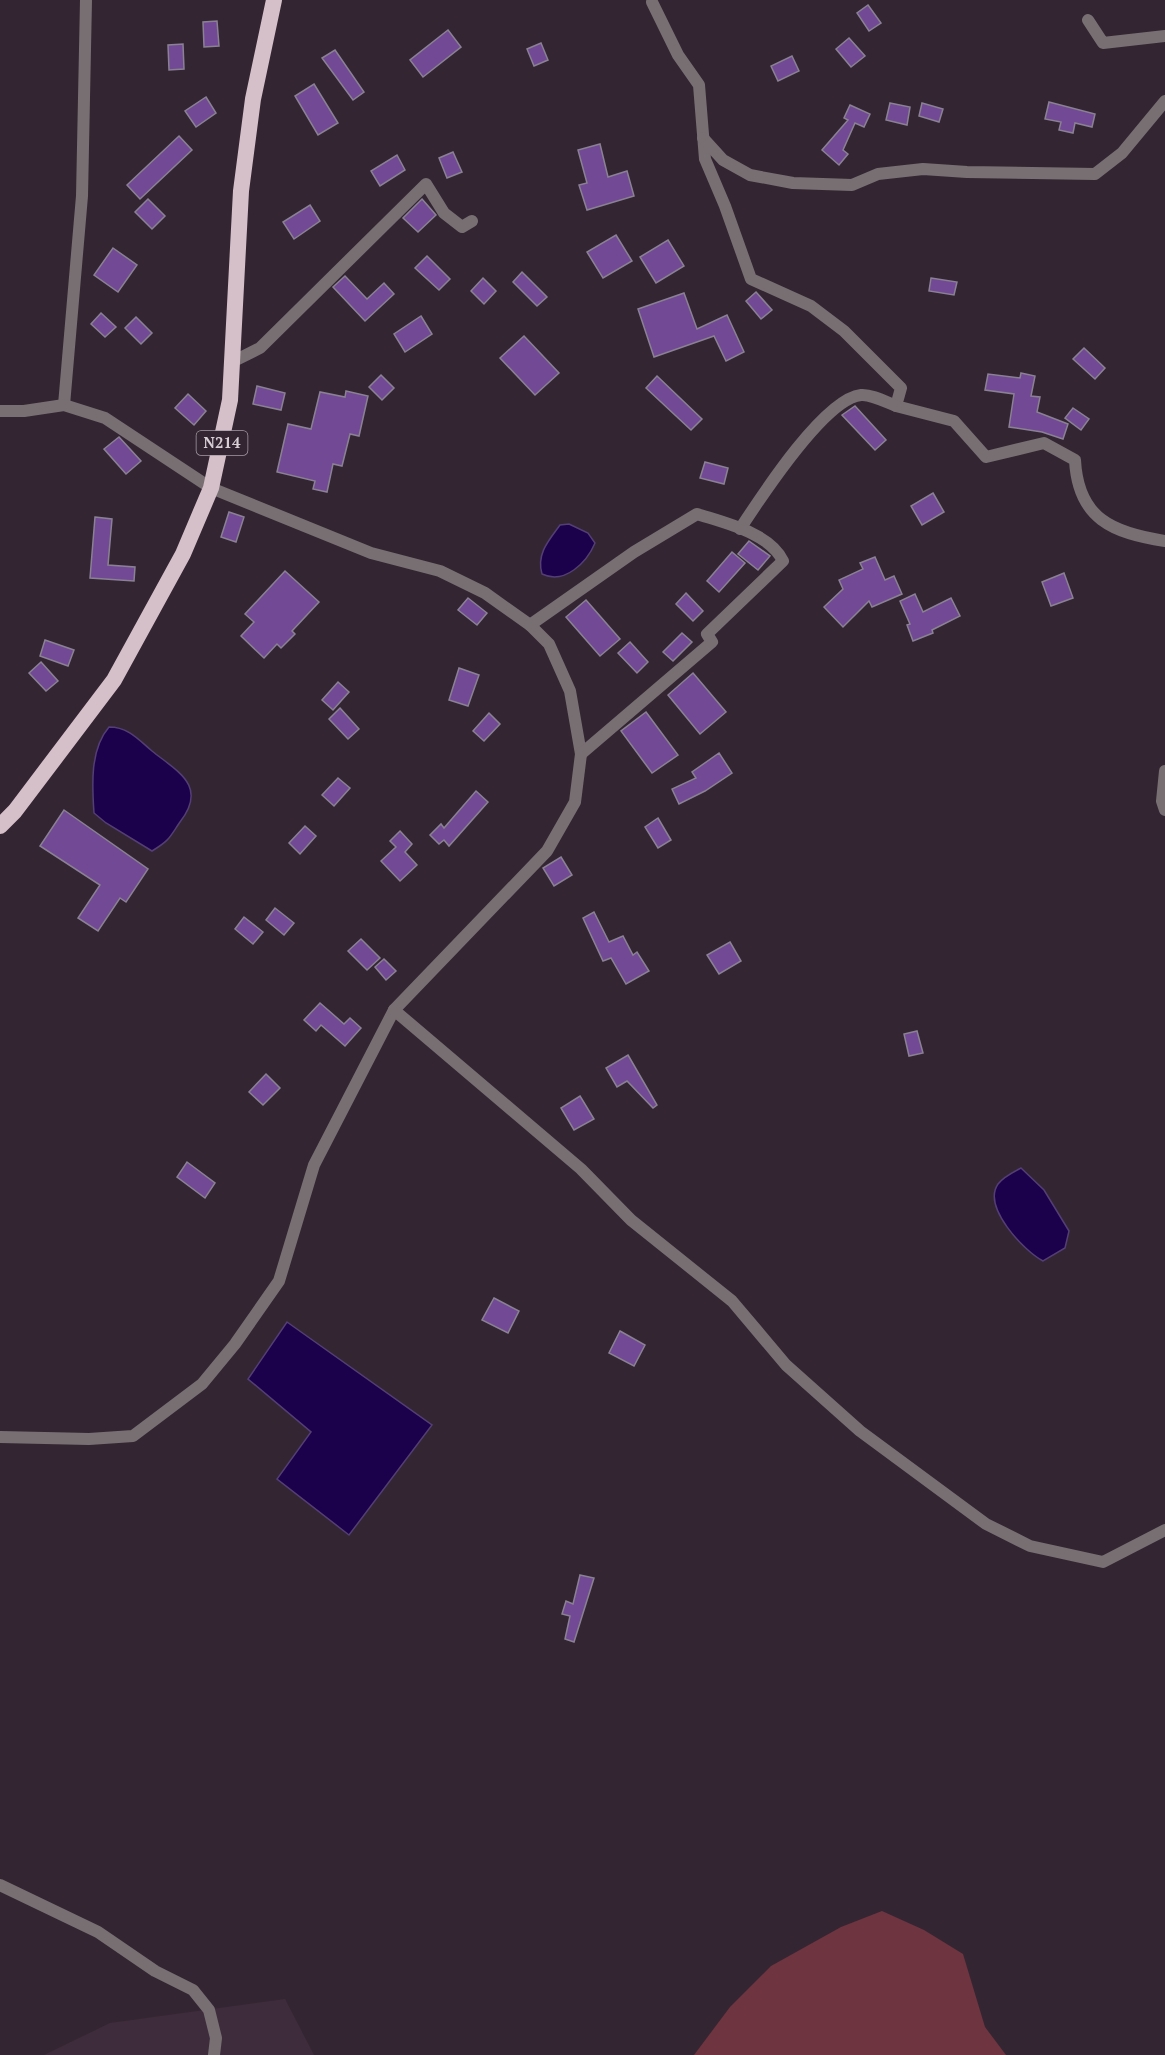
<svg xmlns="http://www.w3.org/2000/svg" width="1165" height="2055" font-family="'PT Serif',serif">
	<rect width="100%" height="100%" fill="#332632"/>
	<polygon fill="#3e2c3d" points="285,1999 314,2055 44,2055 110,2023"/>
	<polygon fill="#6e3440" points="882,1911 924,1930 963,1954 985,2027 1006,2055 694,2055 730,2007 771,1966 841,1927"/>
	<g fill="#1b004b" stroke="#543e75" stroke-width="1.5">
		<path d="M569,524l19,9 7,10c-8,19 -30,42 -53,31 -6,-20 7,-34 18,-49z"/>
		<path d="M109,727c19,0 29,12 43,24 26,21 56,35 28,71 -11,16 -10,18 -28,29l-46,-28 -12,-10c-2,-28 -4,-64 15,-86z"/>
		<path d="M1021,1168l23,22 25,41 -4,17 -22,13c-19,-10 -61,-54 -45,-77 5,-7 15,-12 23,-16z"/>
		<polygon points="287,1322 432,1425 349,1535 277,1479 311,1432 248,1379"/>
	</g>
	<g fill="#724994" stroke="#8a8193" stroke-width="1.5">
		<polygon points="868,5 881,23 869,31 857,13"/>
		<polygon points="217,21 219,46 204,47 203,22"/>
		<polygon points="448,30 461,47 423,77 410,60"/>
		<polygon points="849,38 865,56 851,67 836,49"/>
		<polygon points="541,43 548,60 534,66 527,49"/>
		<polygon points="183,44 184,69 169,70 168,45"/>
		<polygon points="335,50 364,92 353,100 322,58"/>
		<polygon points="792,56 799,71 778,81 771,66"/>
		<polygon points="314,84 338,123 318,135 295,96"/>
		<polygon points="206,97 216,113 196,127 185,111"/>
		<polygon points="1049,102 1095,114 1092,127 1075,123 1073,133 1059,130 1061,122 1045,119"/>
		<polygon points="890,103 910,107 907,125 886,120"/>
		<polygon points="922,103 943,109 939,122 919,116"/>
		<polygon points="850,105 870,114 864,127 855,123 843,150 848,154 839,165 822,150 848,120 844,118"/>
		<polygon points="179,136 192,150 140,199 127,185"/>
		<polygon points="600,144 608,177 627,171 634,196 587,210 579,185 587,183 578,150"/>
		<polygon points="453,152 462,172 447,178 439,158"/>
		<polygon points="397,155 405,170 380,186 371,171"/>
		<polygon points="148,199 165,216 152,229 135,212"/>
		<polygon points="422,199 436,215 418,232 403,218"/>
		<polygon points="310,205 320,221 294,239 283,222"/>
		<polygon points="616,235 632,261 603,278 587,252"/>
		<polygon points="668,240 684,266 656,283 640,257"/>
		<polygon points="113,248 137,265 118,292 94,275"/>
		<polygon points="427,256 450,279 439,290 415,268"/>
		<polygon points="522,272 547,297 537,306 513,282"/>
		<polygon points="345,276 367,299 384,283 394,294 365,321 333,287"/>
		<polygon points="483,278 496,291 484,304 471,291"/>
		<polygon points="931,278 957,282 954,295 929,291"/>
		<polygon points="756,292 772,310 761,319 746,301"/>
		<polygon points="684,293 697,329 727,315 744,352 726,361 714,336 654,357 638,309"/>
		<polygon points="101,313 116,327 105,337 91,324"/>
		<polygon points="421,316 432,334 405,352 394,334"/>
		<polygon points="136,317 152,333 141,344 125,328"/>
		<polygon points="524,336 559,373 535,395 500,358"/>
		<polygon points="1084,348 1105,368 1095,379 1073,359"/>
		<polygon points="1021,373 1035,376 1031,396 1040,397 1037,412 1068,424 1063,439 1042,432 1009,427 1014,394 985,390 988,374 1020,378"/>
		<polygon points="381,375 394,388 382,400 369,387"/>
		<polygon points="657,376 702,419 691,430 646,388"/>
		<polygon points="257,386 285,393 281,410 253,404"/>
		<polygon points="346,391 368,396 359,436 350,434 342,466 333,464 327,492 313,489 315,481 277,472 288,424 311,429 320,392 345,397"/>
		<polygon points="188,394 206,411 194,425 175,408"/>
		<polygon points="855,406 886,440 875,450 842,415"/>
		<polygon points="1073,408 1089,419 1081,430 1065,418"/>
		<polygon points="119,437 141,461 126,474 104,449"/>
		<polygon points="705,462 728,468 724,484 700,478"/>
		<polygon points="933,493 944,512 922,525 911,506"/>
		<polygon points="229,512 244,517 236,542 221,537"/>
		<polygon points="95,517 112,519 108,565 135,567 134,581 90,578"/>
		<polygon points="749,541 770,556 758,570 738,554"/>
		<polygon points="732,552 745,563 719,592 707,581"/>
		<polygon points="875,557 885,580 894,576 902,594 872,607 869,601 843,627 824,607 843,589 839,580 863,569 860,563"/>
		<polygon points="285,571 319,602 292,631 295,634 281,648 277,644 264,658 241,636 254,622 245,614"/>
		<polygon points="1064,573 1073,598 1051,606 1042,582"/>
		<polygon points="686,593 703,611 693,621 676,604"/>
		<polygon points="915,594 923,612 951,598 960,616 932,630 933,633 913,641 907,625 910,624 900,601"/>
		<polygon points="468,598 487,613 477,625 458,610"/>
		<polygon points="586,600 620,639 600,656 566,617"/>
		<polygon points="682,633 692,642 673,661 663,652"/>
		<polygon points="45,640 74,650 68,666 40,656"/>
		<polygon points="630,642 648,662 637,673 618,653"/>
		<polygon points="41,662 58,681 46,691 29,673"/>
		<polygon points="459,668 479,675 468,706 449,700"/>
		<polygon points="693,673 726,712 700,734 668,695"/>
		<polygon points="338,682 349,692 333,710 322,700"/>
		<polygon points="340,708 359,729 348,739 329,719"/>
		<polygon points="646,712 678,755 652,773 621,731"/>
		<polygon points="489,713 500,724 484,741 473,731"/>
		<polygon points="719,753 732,773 705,791 679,804 672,789 696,778 692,772"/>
		<polygon points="338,778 350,788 334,806 322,795"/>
		<polygon points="476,791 488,802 449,846 444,840 439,844 430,835 441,824 444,828"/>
		<polygon points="64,810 148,869 126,902 120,898 98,931 78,918 100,885 40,846"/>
		<polygon points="658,818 671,840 658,848 645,827"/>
		<polygon points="305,826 316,836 300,854 289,843"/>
		<polygon points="400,831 412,844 405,852 417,865 400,881 381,861 396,847 390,841"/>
		<polygon points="561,857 572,875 554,886 543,868"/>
		<polygon points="275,908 294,923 284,935 266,920"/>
		<polygon points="594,912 609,942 623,936 633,955 637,952 649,971 626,984 611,958 603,961 583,918"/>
		<polygon points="244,917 263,932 253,944 235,929"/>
		<polygon points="361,939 380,958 367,970 348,951"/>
		<polygon points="730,942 741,961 719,974 707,955"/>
		<polygon points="384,959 396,971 386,980 375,967"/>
		<polygon points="320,1003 344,1024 350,1018 361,1028 345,1046 321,1025 316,1031 304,1020"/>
		<polygon points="917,1031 923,1053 909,1056 904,1034"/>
		<polygon points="628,1055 657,1105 653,1108 627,1081 617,1087 606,1068"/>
		<polygon points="266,1074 280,1088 263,1105 249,1092"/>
		<polygon points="580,1096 594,1119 574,1130 561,1108"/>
		<polygon points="187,1162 215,1183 205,1198 177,1177"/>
		<polygon points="494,1298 519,1311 508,1333 482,1320"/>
		<polygon points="620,1331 645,1345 634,1366 609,1353"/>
		<polygon points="580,1575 594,1578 574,1642 565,1639 570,1616 562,1614 566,1601 573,1604"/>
	</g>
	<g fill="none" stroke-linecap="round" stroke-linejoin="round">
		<g stroke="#786f73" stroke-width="12">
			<path d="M652,2l26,53 21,30 6,74 20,47 26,73 60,27 33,25 57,57 -5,18 58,15 32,36 58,-14 31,17c3,59 38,73 90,81"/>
			<polyline points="1088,20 1103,43 1165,36"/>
			<polyline points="703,138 723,160 750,175 793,183 852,185 878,174 923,169 967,172 1095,174 1122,153 1165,101"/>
			<polyline points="230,363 260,348 426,184 444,213 462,227 472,221"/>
			<polyline points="64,405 82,196 86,0"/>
			<polyline points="0,411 24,411 64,405 105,418 211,488 371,553 440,571 485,593 530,625 549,644 570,691 581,754 575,802 547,851 394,1010 314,1165 279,1281 235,1344 202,1384 133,1436 89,1439 0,1437"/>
			<path d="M740,529c21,-32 84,-130 121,-134 10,-1 25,7 35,11"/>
			<path d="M530,625l104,-73 63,-38c28,9 73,19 86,47l-76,73 5,8 -131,112"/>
			<polyline points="1165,771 1162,801 1165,810"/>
			<polyline points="394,1010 581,1169 631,1220 732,1301 786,1365 860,1431 986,1524 1030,1546 1103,1562 1165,1530"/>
			<polyline points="0,1885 98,1932 155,1971 193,1990 209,2010 216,2038 214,2055"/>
		</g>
		<polyline stroke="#d5c0ca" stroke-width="16" points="0,826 15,811 114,680 183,554 211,488 230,400 241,191 253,99 274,0"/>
	</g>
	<g text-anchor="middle" stroke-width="5" stroke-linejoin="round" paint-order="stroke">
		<rect fill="#332632" stroke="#a69ca6" stroke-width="1.5" x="196.5" y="431" width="51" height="24" rx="4.5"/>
		<g font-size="15" font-weight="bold" fill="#d8cfd7">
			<text x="222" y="448">N214</text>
		</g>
	</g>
</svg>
